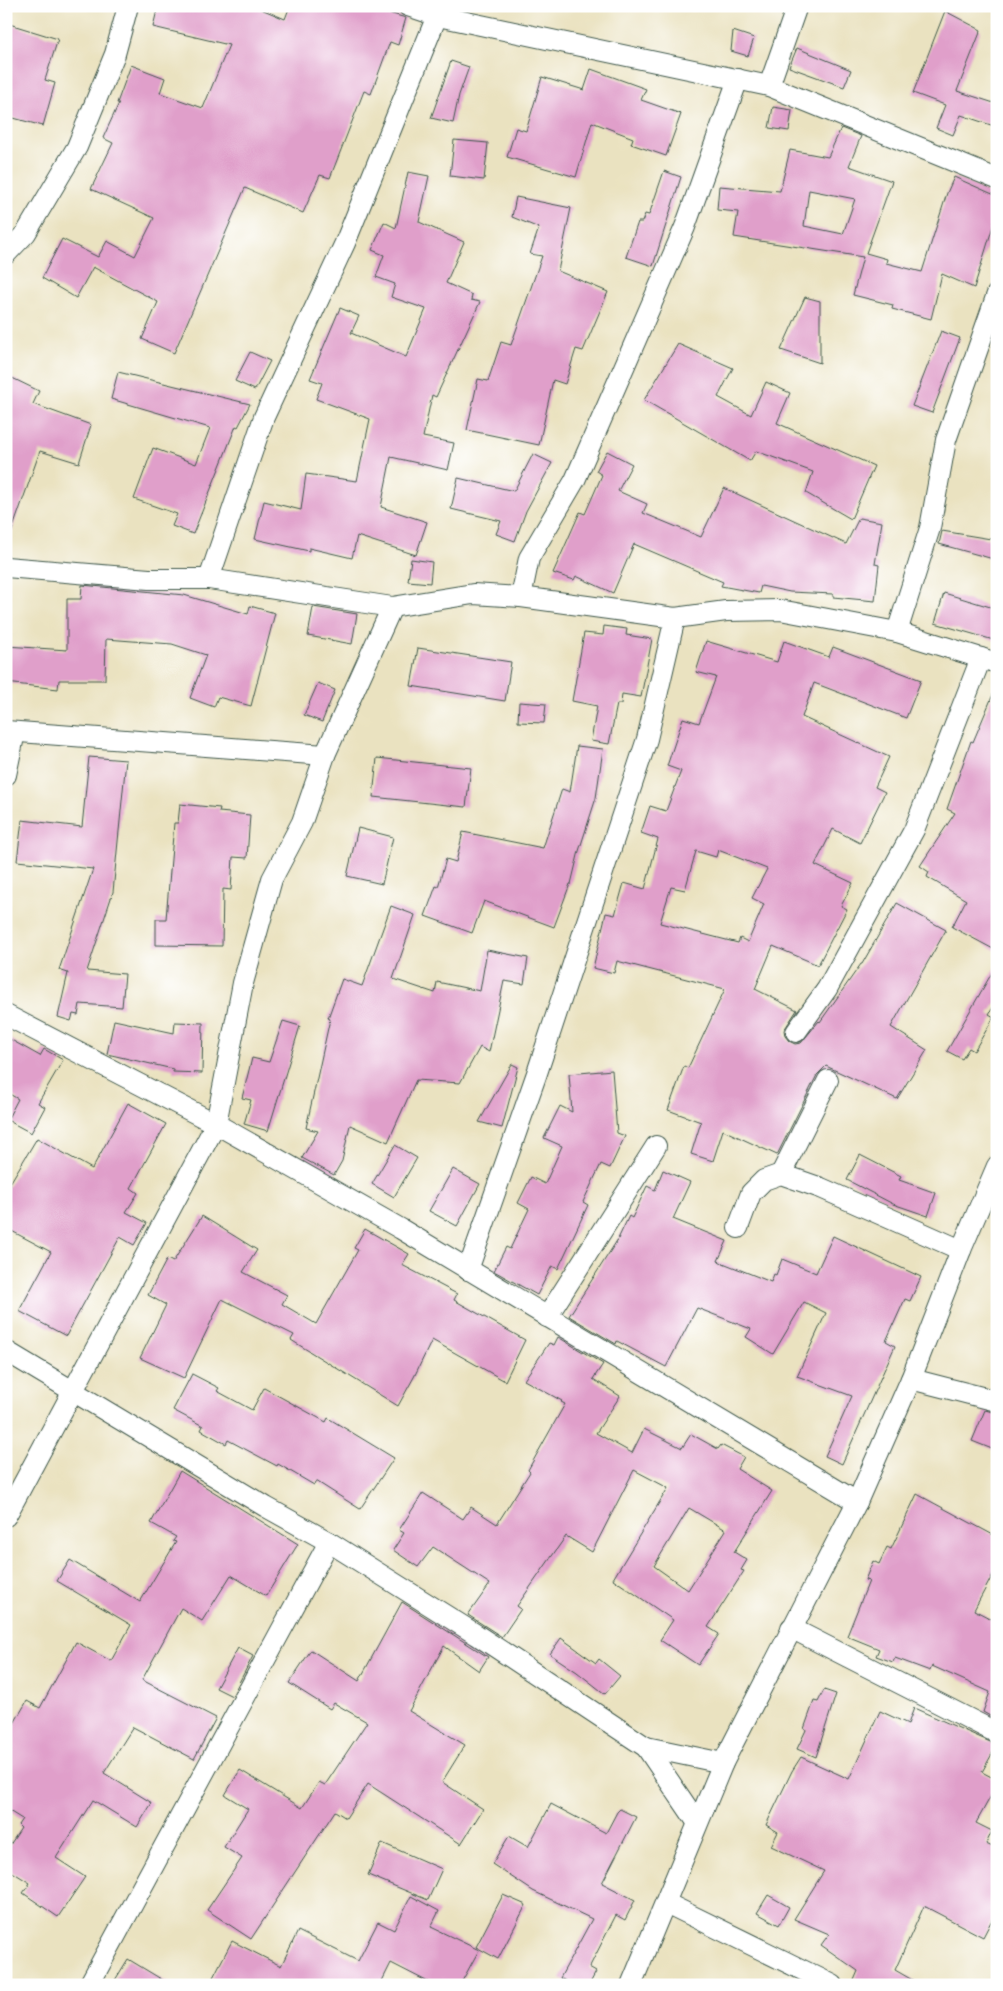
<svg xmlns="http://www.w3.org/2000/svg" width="1003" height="1991" font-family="'Shantell Sans',sans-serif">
	<rect width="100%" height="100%" fill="#fff"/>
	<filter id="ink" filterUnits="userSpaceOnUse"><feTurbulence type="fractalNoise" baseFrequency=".02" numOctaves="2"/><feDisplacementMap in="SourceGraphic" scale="10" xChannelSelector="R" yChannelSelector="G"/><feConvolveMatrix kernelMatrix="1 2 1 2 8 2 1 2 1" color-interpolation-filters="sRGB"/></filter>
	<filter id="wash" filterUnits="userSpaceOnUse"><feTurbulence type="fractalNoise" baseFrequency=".0096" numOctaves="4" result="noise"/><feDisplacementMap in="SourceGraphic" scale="20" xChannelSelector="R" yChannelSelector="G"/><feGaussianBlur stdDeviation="1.12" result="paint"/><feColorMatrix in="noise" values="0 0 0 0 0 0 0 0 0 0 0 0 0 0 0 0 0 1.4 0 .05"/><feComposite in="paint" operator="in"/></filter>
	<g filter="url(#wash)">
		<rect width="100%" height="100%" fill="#eae2c0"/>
		<g id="blocks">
			<g fill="#e09fca" fill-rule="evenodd">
				<polygon points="158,6 254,6 285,19 290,6 365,6 406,18 398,45 390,42 371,94 364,91 330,178 320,175 303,213 245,188 174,353 142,339 158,302 93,267 76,298 42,278 62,239 98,257 107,241 135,256 154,218 91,189 113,143 103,138 119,103 117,103 131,65 165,78 160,93 203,108 229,45 153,27"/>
				<polygon points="945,11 981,30 957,91 997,104 997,127 961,115 953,135 936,128 945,105 913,93"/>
				<polygon points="6,23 58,39 45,80 55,83 43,126 6,116"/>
				<polygon points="733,31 754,38 748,56 731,51"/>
				<polygon points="797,48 851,70 844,87 789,67"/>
				<polygon points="451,61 469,67 459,95 453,123 431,118"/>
				<polygon points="591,69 646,89 641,100 681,114 666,156 631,144 633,138 592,122 576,177 507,157 516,128 526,131 542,77 584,90"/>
				<polygon points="773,107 792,110 789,131 769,128"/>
				<path d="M841,128l20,8 -12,30 43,15 -26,72 21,6 -1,4 36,9 25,-79 7,-16 43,19v17l-23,75 -32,-14 -11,45 -39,-10 1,-4 -40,-10 10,-38 -129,-20 4,-25 -21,-2 2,-24 61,5 10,-41 38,7zM809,190l46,9 -12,35 -39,-8z"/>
				<polygon points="454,140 488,143 484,180 450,176"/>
				<polygon points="664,171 681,177 653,266 626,257 638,222 642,222 645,214 649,215"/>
				<polygon points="408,172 429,176 419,222 464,242 446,283 472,295 471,300 480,302 436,397 432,395 423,437 454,443 448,470 391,457 381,507 427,522 416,555 357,536 352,558 309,548 309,551 255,539 264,501 301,510 306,474 357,481 370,419 316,399 322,383 310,379 340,308 359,316 351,333 406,357 426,309 391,297 395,284 376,277 384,255 372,250 384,222 396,228"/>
				<polygon points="516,197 571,208 558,271 608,292 583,351 576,349 565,384 553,380 539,445 467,430 478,379 488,381 501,342 511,345 542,256 530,254 539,228 512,217"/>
				<polygon points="805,297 820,301 820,363 781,350"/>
				<polygon points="941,331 960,338 932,413 912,406"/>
				<polygon points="678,344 733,368 718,397 751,415 766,382 790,393 777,423 874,466 851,519 806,493 813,472 756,451 750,461 644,400"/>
				<polygon points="250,352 270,361 255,390 235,381"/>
				<polygon points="118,372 250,404 238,427 236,426 193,534 172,526 177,514 134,499 153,448 196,464 210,428 111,399"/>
				<polygon points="6,375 39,391 33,404 91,425 79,463 40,451 9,539 6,538"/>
				<polygon points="607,451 632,464 618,491 647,504 643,513 701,537 724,488 846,544 859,518 882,522 875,564 879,565 875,601 833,597 833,594 790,592 761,586 759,593 721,586 723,582 634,544 613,593 576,576 574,580 553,573 580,512 585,514 602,475 596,471"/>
				<polygon points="533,454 552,463 526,511 515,541 496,534 501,521 451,509 458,478 514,491"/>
				<polygon points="942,531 997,540 997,560 939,544"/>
				<polygon points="411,559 432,562 430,583 408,581"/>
				<polygon points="82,585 184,595 248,614 250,606 275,613 251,706 218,697 214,707 190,698 206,655 172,644 106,639 105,680 59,680 58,689 6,683 6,646 67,650 67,599 81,599"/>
				<polygon points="944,593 997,609 997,641 935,623"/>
				<polygon points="313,607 357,614 352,644 308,636"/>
				<polygon points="604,626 627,629 626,635 652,639 641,697 622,694 621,704 617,704 609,744 591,741 597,706 572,701 584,633 603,635"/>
				<path d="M706,641l71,21 7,-21 45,16 4,-10 88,33 -15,38 -92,-35 -12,34 87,40 -14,30 10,5 -25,51 -27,-14 -18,36 38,18 -12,23 6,3 -29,56 -45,-19 -18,43 42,21 -13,20 1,6 4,5 6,3 6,-1 18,-22 1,1 41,-58h1l35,-61 49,27 -55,97 36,23 -30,49 -71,-33 -9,9 -40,80 -54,-25 -10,31 -22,-7 10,-32 -33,-12 16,-44 4,2 37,-79 -108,-28 -3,12 -21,-5 13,-55 9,2 9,-32 21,6 13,-50 -17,-6 9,-27 16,5 15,-40 -14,-5 16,-48 16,5 17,-46 -20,-5zM718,850l49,19 -15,29 12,6 -16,38 -8,-4 -2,5 -78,-20 11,-36 14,3 11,-39 20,6z"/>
				<polygon points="418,648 511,662 505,701 411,686"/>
				<polygon points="318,683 335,690 322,722 304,715"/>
				<polygon points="997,685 997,951 952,927 966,900 927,877 929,872 920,866 955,813 947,809 971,741 973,742"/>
				<polygon points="519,702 546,704 544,723 518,722"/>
				<polygon points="577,746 603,749 596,798 579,851 571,884 570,884 554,927 484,901 472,933 425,916 436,886 438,887 446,859 456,862 463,832 543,848 562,789 570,792"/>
				<polygon points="89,757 126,760 113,892 87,971 125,974 122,1007 80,1004 78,1015 73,1014 71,1021 58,1017 68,973 59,970 93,869 17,861 22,820 82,827"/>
				<polygon points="377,758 471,768 466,807 373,797"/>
				<polygon points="180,804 220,808 219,812 250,815 247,858 233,857 231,890 223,889 222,946 156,945 156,919 166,919 174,823 178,823"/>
				<polygon points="358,828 393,837 382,884 347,876"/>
				<polygon points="391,906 415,915 393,979 435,993 437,982 480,991 487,950 528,958 524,984 504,981 489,1052 480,1047 460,1083 416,1080 388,1142 350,1125 342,1161 334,1175 302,1158 318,1131 306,1128 330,1019 328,1018 342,979 362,986"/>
				<polygon points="997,964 997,1001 989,1014 994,1017 974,1051 969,1048 962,1059 947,1051"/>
				<polygon points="114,1020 174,1033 175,1022 203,1023 202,1073 173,1072 173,1069 107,1054"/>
				<polygon points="283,1021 300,1026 268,1131 244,1124 251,1100 242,1098 252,1058 269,1062"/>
				<polygon points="6,1037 40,1056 44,1049 63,1060 38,1103 45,1107 31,1133 7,1120 18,1099 6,1092"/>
				<polygon points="512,1064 518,1067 502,1128 479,1122"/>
				<polygon points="612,1070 617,1133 625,1136 610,1168 601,1164 583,1202 588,1205 558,1269 552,1266 537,1295 494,1271 506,1247 510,1249 529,1209 518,1203 531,1177 545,1184 562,1146 544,1138 560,1106 572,1112 569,1074"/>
				<polygon points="128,1103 166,1124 131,1188 138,1193 126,1212 147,1223 134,1245 120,1237 66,1336 19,1311 51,1252 6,1228 6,1190 37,1138 92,1169"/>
				<polygon points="395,1145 417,1158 394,1197 372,1184"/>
				<polygon points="860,1155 901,1176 899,1180 936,1193 928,1216 893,1204 847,1180"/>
				<polygon points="453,1169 480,1184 457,1226 429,1211"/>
				<polygon points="663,1170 690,1182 673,1219 727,1241 718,1261 771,1282 774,1274 776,1275 782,1259 816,1273 833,1236 921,1277 910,1301 905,1299 886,1341 895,1346 842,1464 825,1456 852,1396 797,1376 826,1313 804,1302 773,1354 746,1337 751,1329 697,1308 666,1367 617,1341 616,1344 569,1316 618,1239 629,1216 632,1218 647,1186 655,1190"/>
				<polygon points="202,1216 257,1250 243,1272 287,1295 282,1304 316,1324 358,1250 354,1248 365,1229 409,1254 402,1265 457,1294 454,1300 525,1340 505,1381 432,1340 414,1377 398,1406 291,1340 294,1335 222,1299 184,1378 140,1358 166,1305 148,1295 167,1259 173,1262"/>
				<path d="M558,1337l45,27 -10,15 27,17 -24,37 36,20 12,-24 38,19 9,-14 27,15 3,-4 23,12 -7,12 35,22 -38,61 13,8 -6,10 3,1 -36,56 11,7 -21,31 -38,-25 13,-20 -60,-41 55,-91 -34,-18 -42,82 -26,-16 -49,70 4,3 -19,28 -34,-22 22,-31 -57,-37 -15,20 -25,-17 11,-17 -5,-3 24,-37 40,26 8,-12 26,17 33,-52 -2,-2 37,-66 -4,-2 1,-1 -38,-21 25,-37 5,2zM689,1508l37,22 -38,60 -34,-24z"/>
				<polygon points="192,1374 219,1388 217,1391 252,1410 264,1388 326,1422 328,1418 394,1458 360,1509 316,1481 314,1485 278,1464 277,1466 228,1440 226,1444 201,1430 203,1426 173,1410"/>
				<polygon points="985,1410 997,1413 997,1451 972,1441"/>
				<polygon points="180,1471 298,1544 266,1596 231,1575 202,1621 181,1608 142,1680 216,1718 194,1759 133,1727 104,1773 152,1803 137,1827 93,1800 56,1858 85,1877 58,1917 23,1893 30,1883 6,1868 6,1851 21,1828 18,1825 22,1819 6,1809 6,1737 27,1701 40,1708 76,1642 111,1661 131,1625 57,1581 70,1560 140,1602 176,1542 173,1541 176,1537 151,1523"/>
				<polygon points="917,1494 997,1537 997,1567 974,1610 997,1622 997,1720 983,1712 990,1692 932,1666 930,1671 895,1658 893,1662 876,1656 879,1649 847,1636 869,1581 865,1580 873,1561 879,1564 887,1547 891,1549"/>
				<polygon points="402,1602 488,1657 479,1671 444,1646 409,1711 465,1745 442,1782 483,1809 461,1844 368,1784 346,1818 335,1811 251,1939 207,1910 242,1858 224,1847 248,1809 225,1795 240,1770 302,1808 319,1782 325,1785 367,1722 334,1703 330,1709 289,1683 311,1650 359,1681"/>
				<polygon points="561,1638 596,1663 599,1659 620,1676 605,1694 577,1672 550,1654"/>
				<polygon points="238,1648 253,1656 232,1696 216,1688"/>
				<polygon points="824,1690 836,1694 816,1757 797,1749 806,1730 804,1729 814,1701 818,1702"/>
				<polygon points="914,1708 997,1745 982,1772 997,1780 997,1785 976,1823 992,1831 986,1844 997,1849 997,1910 983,1937 924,1906 895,1970 921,1985 852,1985 858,1971 821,1945 829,1934 794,1919 824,1871 771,1846 778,1832 766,1825 792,1771 801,1757 849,1779 880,1711 908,1724"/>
				<polygon points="551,1804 606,1833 617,1812 620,1809 636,1817 602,1883 635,1900 625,1920 616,1915 589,1968 596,1972 589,1985 573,1985 560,1978 592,1919 533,1891 492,1864 509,1836 528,1847"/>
				<polygon points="382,1843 442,1869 428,1900 368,1875"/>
				<polygon points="503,1895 526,1905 498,1959 476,1947"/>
				<polygon points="768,1895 789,1907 779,1925 757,1913"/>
				<polygon points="411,1896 439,1911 431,1927 479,1950 460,1985 434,1985 391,1963 380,1985 209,1985 232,1941 281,1966 298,1931 358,1961 378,1922 394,1930"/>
				<polygon points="128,1959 171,1985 112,1985"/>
			</g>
		</g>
	</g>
	<g filter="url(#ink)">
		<use href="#blocks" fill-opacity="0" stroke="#3d5649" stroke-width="1"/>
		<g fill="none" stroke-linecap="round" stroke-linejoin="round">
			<g stroke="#3d5649" stroke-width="22">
				<g id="minor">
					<polyline points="408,6 438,16 769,86 997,179"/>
					<polyline points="769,86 797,6"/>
					<polyline points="6,254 26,233 77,147 115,54 128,6"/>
					<polyline points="6,567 149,579 209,579 264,417 345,243 441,6"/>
					<polyline points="209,579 392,607 473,594 521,597 529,558 575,480 685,227 738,79"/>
					<polyline points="675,618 726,611 780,610 897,632 997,663"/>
					<polyline points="897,632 930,528 946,440 997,294"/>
					<polyline points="6,731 325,755"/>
					<polyline points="6,775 15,732"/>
					<polyline points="6,1015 216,1124 401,1229 857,1502"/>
					<polyline points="796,1032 827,989 914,830 981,658"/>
					<polyline points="781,1174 828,1080"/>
					<polyline points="738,1228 751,1193 764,1180 781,1174 821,1188 961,1250"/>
					<polyline points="468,1270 537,1073 647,739 675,618 521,597"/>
					<polyline points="547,1317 656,1146"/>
					<polyline points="6,1351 266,1507 329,1542 477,1635 646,1747 697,1822"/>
					<polyline points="911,1379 997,1401"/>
					<polyline points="6,1516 216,1124 243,983 272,879 302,822 325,755 392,607"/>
					<polyline points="791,1628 997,1733"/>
					<polyline points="646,1747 723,1763"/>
					<polyline points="666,1903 833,1985"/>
					<polyline points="89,1985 329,1542"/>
					<polyline points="631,1985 723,1763 857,1502 911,1379 961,1250 997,1166"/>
				</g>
			</g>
			<use href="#minor" stroke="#fff" stroke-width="20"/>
		</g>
	</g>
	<rect width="1003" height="1991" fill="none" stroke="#fff" stroke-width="25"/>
</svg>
